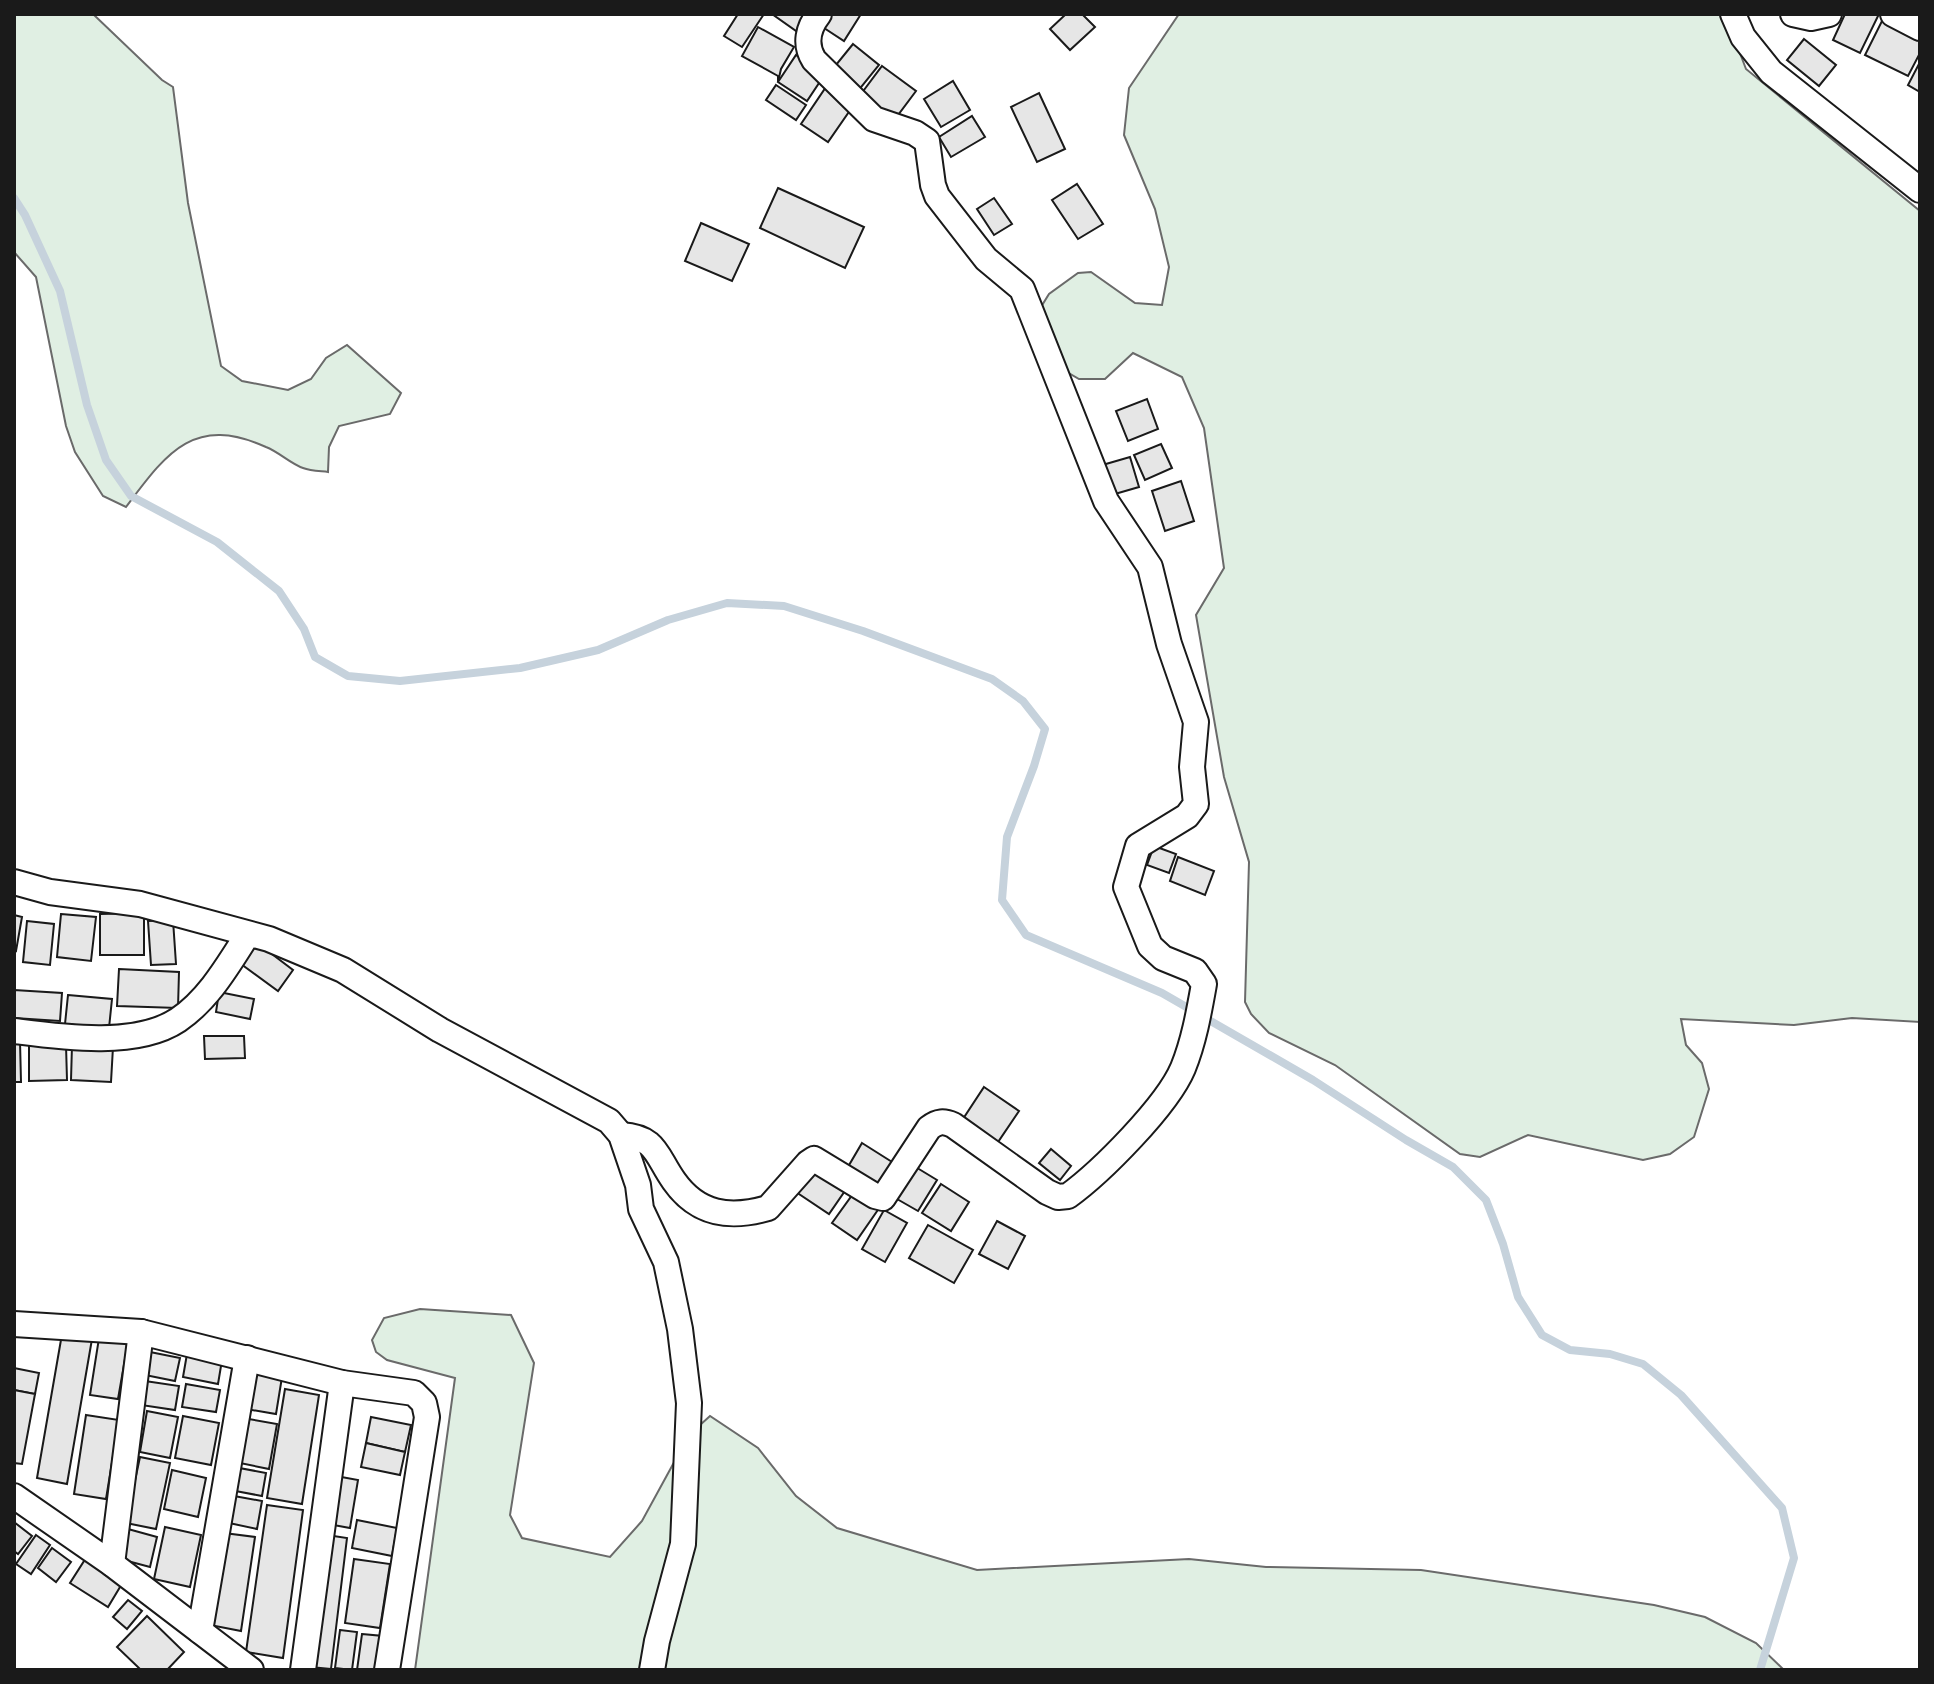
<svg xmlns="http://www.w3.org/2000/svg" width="1934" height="1684" font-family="Roboto,sans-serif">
	<rect width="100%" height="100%" fill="#fff"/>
	<g fill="#e0efe3" stroke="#6a6a6a" stroke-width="2">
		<path d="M14,14h79l69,66 11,7 15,116 33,163 21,15 46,9 23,-11 15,-21 21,-13 54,48 -11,21 -51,12 -10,21 -1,25c-8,-1 -17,-1 -25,-4 -12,-4 -24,-16 -37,-21 -73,-33 -100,7 -140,60l-23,-11 -28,-44 -9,-26 -30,-149 -22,-25z"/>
		<polygon points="1179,14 1725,14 1746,69 1920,211 1920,1022 1852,1018 1794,1025 1681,1019 1686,1045 1702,1063 1709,1089 1694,1137 1670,1154 1643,1160 1528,1135 1480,1157 1460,1154 1335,1065 1269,1033 1251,1014 1245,1002 1249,862 1224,777 1196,615 1224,568 1204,428 1182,377 1133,353 1105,379 1079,379 1043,358 1033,320 1049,294 1078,273 1091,272 1135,303 1162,305 1169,267 1155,209 1124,135 1129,88"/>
		<polygon points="420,1309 511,1315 534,1363 510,1515 522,1538 610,1557 642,1521 689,1435 710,1416 758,1448 796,1496 837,1528 977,1570 1189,1559 1266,1567 1421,1570 1654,1605 1705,1617 1756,1643 1784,1670 415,1670 455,1378 387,1360 376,1352 372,1340 384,1318"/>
	</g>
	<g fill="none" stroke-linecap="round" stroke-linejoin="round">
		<polyline stroke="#c6d2dc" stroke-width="8" points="14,198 25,215 60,291 87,405 106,460 131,496 217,542 279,591 304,629 315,657 348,676 400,681 520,668 598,650 668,620 727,603 784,606 863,631 992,679 1023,701 1045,729 1034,766 1007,837 1002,900 1026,935 1162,993 1313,1080 1406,1140 1453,1167 1486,1200 1503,1244 1518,1297 1542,1335 1570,1350 1610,1354 1643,1364 1681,1395 1782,1508 1794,1558 1760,1670"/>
	</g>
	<g fill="#e6e6e6" stroke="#1a1a1a" stroke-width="2">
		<polygon points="738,14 764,14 742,47 724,36"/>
		<polygon points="772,14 812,14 799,33"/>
		<polygon points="828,14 861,14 844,41 821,26"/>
		<polygon points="1066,14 1082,14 1095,27 1070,50 1050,29"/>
		<polygon points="1845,14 1879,14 1860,53 1833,40"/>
		<polygon points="1884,17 1920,31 1920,53 1908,76 1865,55"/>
		<polygon points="758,27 794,47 781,69 778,82 778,76 742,56"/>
		<polygon points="1804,39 1836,65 1819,86 1787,60"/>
		<polygon points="853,44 879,65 858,91 831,71"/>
		<polygon points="796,55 825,74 807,101 778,82"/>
		<polygon points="1920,62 1920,92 1908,85"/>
		<polygon points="882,66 916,91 895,119 861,94"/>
		<polygon points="953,81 970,110 941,127 924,99"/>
		<polygon points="776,85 806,105 796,120 766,100"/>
		<polygon points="826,87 853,106 828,142 801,124"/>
		<polygon points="1039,93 1065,149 1037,162 1011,107"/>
		<polygon points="972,116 985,137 951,157 939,137"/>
		<polygon points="1077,184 1103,224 1078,239 1052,200"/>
		<polygon points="778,188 864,227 845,268 760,228"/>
		<polygon points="994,198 1012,224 994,235 977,209"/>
		<polygon points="701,223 749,244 732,281 685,261"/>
		<polygon points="1147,399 1158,429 1128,441 1116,411"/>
		<polygon points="1161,444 1172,468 1145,480 1134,455"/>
		<polygon points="1130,457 1139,487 1108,496 1099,466"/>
		<polygon points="1181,481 1194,521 1165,531 1152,491"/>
		<polygon points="1154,846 1176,854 1169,873 1147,865"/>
		<polygon points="1178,857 1214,871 1205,895 1170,881"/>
		<polygon points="144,913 144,955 100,955 100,914"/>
		<polygon points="61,914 96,917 91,961 57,957"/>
		<polygon points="14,915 22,917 16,951 14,950"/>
		<polygon points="173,920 176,964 151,965 148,921"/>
		<polygon points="27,921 54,924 50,965 23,962"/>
		<polygon points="256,942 293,970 278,991 241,964"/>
		<polygon points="119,969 179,972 178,1008 117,1006"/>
		<polygon points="14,990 62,993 60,1021 14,1018"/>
		<polygon points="219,992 254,999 250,1019 216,1012"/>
		<polygon points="68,995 112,999 109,1028 65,1024"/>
		<polygon points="204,1036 244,1036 245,1058 205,1059"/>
		<polygon points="14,1041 20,1041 21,1082 14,1082"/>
		<polygon points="29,1045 66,1045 67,1080 29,1081"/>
		<polygon points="72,1045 113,1047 111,1082 71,1080"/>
		<polygon points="984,1087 1019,1111 996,1145 961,1122"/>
		<polygon points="862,1143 900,1167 882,1195 845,1172"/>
		<polygon points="1051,1149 1071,1166 1060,1180 1039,1163"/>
		<polygon points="815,1163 849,1185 829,1214 796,1192"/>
		<polygon points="909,1163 937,1180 918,1211 890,1195"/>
		<polygon points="941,1184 969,1202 951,1231 922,1213"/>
		<polygon points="858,1187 882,1204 857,1240 832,1223"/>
		<polygon points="884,1210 907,1223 885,1262 862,1249"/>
		<polygon points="997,1221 1025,1236 1008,1269 979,1254"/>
		<polygon points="928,1225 973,1250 954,1283 909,1258"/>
		<polygon points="62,1334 92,1339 67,1484 37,1478"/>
		<polygon points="99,1338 128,1342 118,1399 90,1395"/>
		<polygon points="150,1352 180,1358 175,1381 145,1375"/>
		<polygon points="187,1354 222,1360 218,1384 183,1377"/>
		<polygon points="14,1368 39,1373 35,1394 14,1390"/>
		<polygon points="253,1372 282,1377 276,1414 246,1409"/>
		<polygon points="145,1381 179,1386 175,1410 141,1405"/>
		<polygon points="186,1384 220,1390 216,1412 182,1407"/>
		<polygon points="285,1389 319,1395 302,1504 267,1498"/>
		<polygon points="14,1390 35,1394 22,1464 14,1463"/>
		<polygon points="147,1411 178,1417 170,1458 140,1452"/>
		<polygon points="86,1415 119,1420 106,1499 74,1494"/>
		<polygon points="183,1416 219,1423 211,1465 175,1458"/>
		<polygon points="371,1417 411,1425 405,1452 366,1443"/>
		<polygon points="243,1418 277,1424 269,1469 235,1462"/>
		<polygon points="366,1443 405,1452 400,1475 361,1467"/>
		<polygon points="140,1457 170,1463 156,1529 126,1523"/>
		<polygon points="234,1467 266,1473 262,1496 230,1490"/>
		<polygon points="172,1470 206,1478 198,1517 164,1509"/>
		<polygon points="336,1476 358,1480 350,1528 328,1524"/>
		<polygon points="234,1496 262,1501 257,1529 229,1523"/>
		<polygon points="267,1505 303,1510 283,1658 246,1652"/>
		<polygon points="357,1520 397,1528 392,1556 352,1548"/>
		<polygon points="14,1522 32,1536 18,1554 14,1551"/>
		<polygon points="165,1527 201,1535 190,1587 154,1579"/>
		<polygon points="128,1529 157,1537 150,1567 120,1559"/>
		<polygon points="224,1533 255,1537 241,1631 210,1625"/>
		<polygon points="36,1535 50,1545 31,1574 16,1564"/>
		<polygon points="327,1535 347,1538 331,1669 310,1667"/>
		<polygon points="52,1548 71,1562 56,1582 38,1568"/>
		<polygon points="86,1558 123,1582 108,1607 70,1583"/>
		<polygon points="354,1559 390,1564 380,1628 345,1623"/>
		<polygon points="128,1600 142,1611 127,1629 113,1617"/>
		<polygon points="147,1616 184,1652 167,1670 141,1670 117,1647"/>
		<polygon points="340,1630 357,1632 352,1670 335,1668"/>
		<polygon points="362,1634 383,1636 378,1670 357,1670"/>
	</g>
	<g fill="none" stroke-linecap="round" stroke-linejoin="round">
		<g stroke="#1a1a1a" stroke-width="28">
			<g id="street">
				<polyline points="1733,14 1743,37 1771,72 1920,190"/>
				<polyline points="1793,14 1811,18 1829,14"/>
				<polyline points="1893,14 1920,28"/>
				<polyline points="14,882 50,892 140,904 269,939 343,970 440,1030 609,1121 621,1135 638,1185 641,1209 666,1262 680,1329 689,1403 683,1544 657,1641 652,1670"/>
				<path d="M14,1031c47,6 122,17 164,-11 31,-21 50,-55 70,-86"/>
				<path d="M621,1135c36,2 35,21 53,46 24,34 56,38 94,27l40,-45 6,-4 61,37 8,2 46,-70c9,-7 15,-7 24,-3l94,67 11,5 10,-1c33,-24 99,-90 115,-128 11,-27 16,-56 21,-84l-9,-13 -32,-13 -13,-12 -24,-59 12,-41 49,-30 9,-12 -4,-37 4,-45 -27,-78 -19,-77 -44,-66 -84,-212 -36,-30 -49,-63 -4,-11 -6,-44 -12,-8 -41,-14 -60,-59c-10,-16 -6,-32 5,-46"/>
				<polyline points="14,1324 141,1332"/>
				<polyline points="14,1496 112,1564 251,1670"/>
				<polyline points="112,1564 141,1332 342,1383 414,1393 424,1403 427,1417 387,1670"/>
				<polyline points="200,1631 247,1358"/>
				<polyline points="303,1670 342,1383"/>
			</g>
		</g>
		<use href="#street" stroke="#fff" stroke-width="24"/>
	</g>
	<rect width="1934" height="1684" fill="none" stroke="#1a1a1a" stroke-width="32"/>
</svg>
